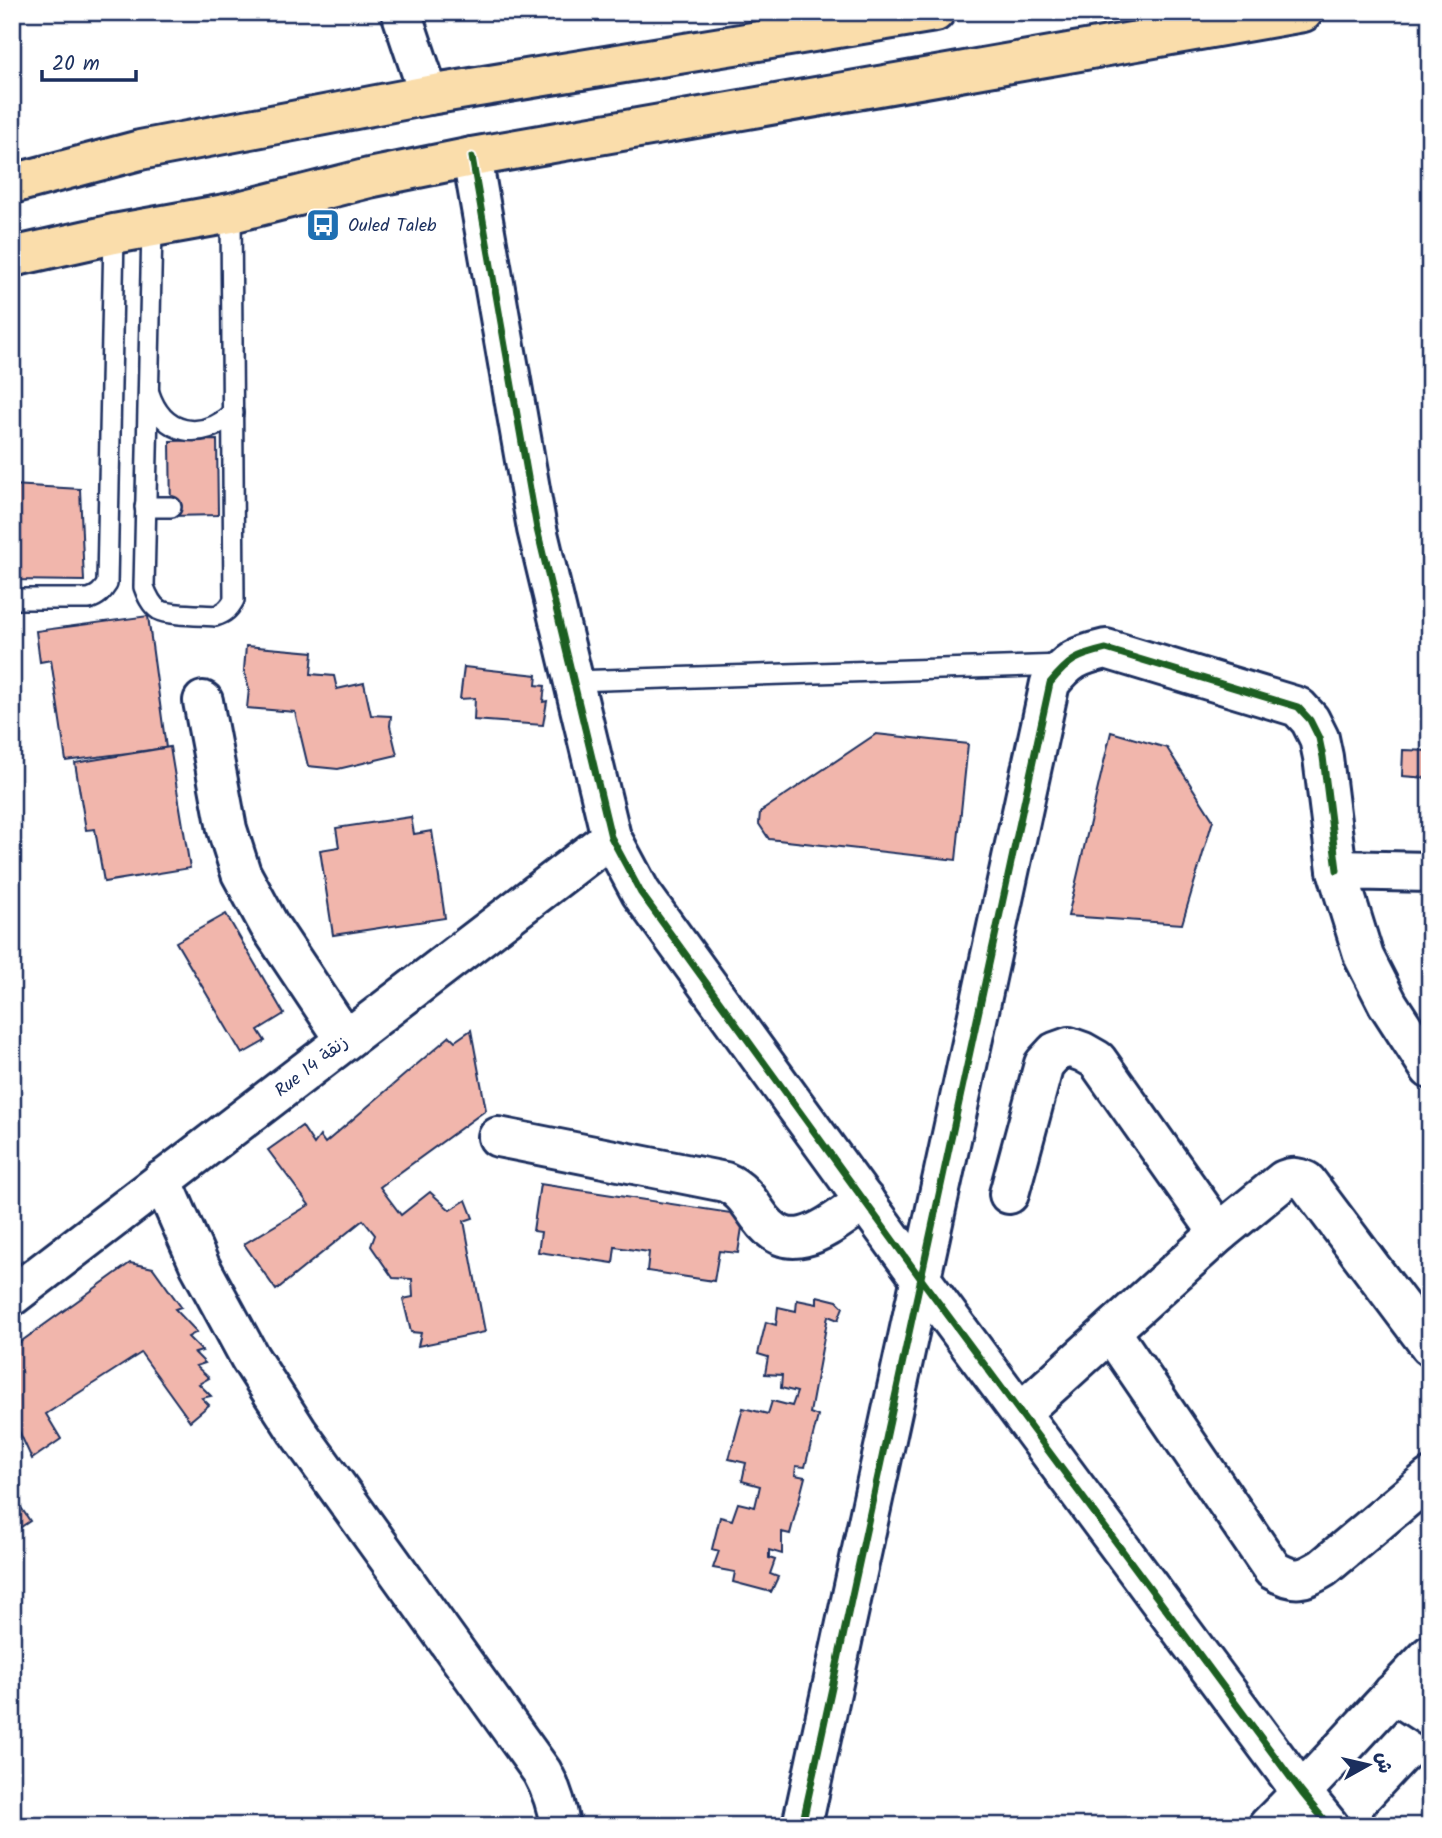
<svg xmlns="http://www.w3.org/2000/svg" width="1442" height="1838" font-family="Kalam,'Playpen Sans Arabic',sans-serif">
	<rect width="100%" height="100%" fill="#fff"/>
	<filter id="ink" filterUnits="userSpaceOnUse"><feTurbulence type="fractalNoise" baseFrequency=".0143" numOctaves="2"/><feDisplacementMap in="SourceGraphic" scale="14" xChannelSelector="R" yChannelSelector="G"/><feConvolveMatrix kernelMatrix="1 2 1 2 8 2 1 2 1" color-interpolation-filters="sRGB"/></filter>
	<g filter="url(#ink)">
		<g fill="#f1b6ac" stroke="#1b2f5e" stroke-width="2">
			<polygon points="217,440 218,515 171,516 170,441"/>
			<polygon points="12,485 80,489 84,581 12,580"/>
			<polygon points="148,616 166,748 66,761 51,660 40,662 36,631"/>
			<polygon points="246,646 313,652 311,674 334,676 337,689 364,683 371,715 391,716 390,726 397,755 338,769 308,766 295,712 247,708 249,689 244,670"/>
			<polygon points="464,667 537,675 536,685 545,686 543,702 547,701 543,725 474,720 475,698 460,699"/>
			<polygon points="1111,732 1167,748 1213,820 1182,924 1068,916"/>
			<polygon points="876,734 968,744 956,860 769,839 759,824 760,812"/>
			<polygon points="170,747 190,868 104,882 95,829 86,830 75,763"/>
			<polygon points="1403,750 1430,751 1430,795 1426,795 1427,778 1402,776"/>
			<polygon points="411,817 414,834 432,831 445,918 333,935 320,850 339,847 336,828"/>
			<polygon points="226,914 284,1014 258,1030 265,1041 242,1054 176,942"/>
			<polygon points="471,1030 486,1110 380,1187 401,1215 430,1192 450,1210 466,1200 473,1218 464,1221 485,1332 418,1346 421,1333 411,1332 403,1299 413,1297 412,1279 393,1278 371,1246 375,1235 363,1220 276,1290 244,1244 309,1205 268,1150 302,1126 314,1144 320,1136 325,1143 450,1036 455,1041"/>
			<polygon points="540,1184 744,1215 738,1253 719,1251 714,1281 647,1271 649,1252 615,1247 613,1263 538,1252 541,1232 533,1231"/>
			<polygon points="130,1263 153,1268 181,1307 175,1309 197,1332 188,1337 202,1351 195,1353 205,1363 196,1366 209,1378 199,1384 211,1396 202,1398 209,1405 190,1421 141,1353 46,1414 61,1439 32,1459 12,1416 12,1348"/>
			<polygon points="817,1296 837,1301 843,1307 838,1320 828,1316 810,1413 818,1416 805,1467 796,1466 795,1475 805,1477 790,1534 782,1532 782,1554 769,1550 769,1558 775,1560 770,1574 778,1577 771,1592 733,1582 735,1572 713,1568 719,1551 712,1549 720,1517 732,1520 738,1503 755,1507 760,1486 742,1481 746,1463 729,1459 743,1408 768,1414 772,1401 792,1406 797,1392 781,1388 782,1375 765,1374 768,1357 758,1354 766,1322 776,1325 778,1307 796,1311 797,1300 817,1304"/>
			<polygon points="12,1494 30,1521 12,1533"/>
		</g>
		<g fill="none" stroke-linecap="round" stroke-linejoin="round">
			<g stroke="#1b2f5e" stroke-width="24">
				<g id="lane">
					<path d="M152,228l-8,359c3,8 7,18 15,23 9,5 44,5 56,6 10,-3 14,-7 19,-16l-3,-387"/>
					<path d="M149,393c14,42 52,49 84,20"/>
					<polyline points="145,507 171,507"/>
					<path d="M12,599h77c9,-3 13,-7 18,-15l7,-350"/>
					<polyline points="573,681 1064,665"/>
				</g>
			</g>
			<g stroke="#1b2f5e" stroke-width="44">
				<g id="street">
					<polyline points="401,12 429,95"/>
					<polyline points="472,157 537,529 611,837 641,893 921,1279 1302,1793 1329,1826"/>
					<polyline points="203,701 227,829 241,873 269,925 345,1039"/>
					<polyline points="1430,872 1337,870 1364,957 1388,1004 1430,1069"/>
					<path d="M498,1137l227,45c17,7 24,20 34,34 33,47 72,7 106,-15"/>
					<path d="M162,1180l38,86 50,92 47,73 245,341c10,18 15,34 18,54"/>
					<polyline points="1009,1194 1044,1064 1055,1052 1069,1047 1083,1052 1097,1060 1219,1233"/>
					<polyline points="12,1296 611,837"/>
					<path d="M1111,1332l162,238c22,13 30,10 50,-2l107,-90"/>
					<path d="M1021,1412l198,-179 65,-53c9,-3 13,-3 22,1l124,165"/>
					<polyline points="1393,1693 1430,1717"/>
					<path d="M802,1826l248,-1143c19,-23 26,-27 56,-34l192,58 12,13 9,18 4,19 14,113"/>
				</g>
			</g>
			<g stroke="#1b2f5e" stroke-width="44">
				<g id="secondary">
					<path d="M1268,1826c56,-55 107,-115 162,-171"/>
					<polyline points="1390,1826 1430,1783"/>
				</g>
			</g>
			<g stroke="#1b2f5e" stroke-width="44">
				<g id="primary">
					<polyline points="12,184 140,150 429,95 935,12"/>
					<polyline points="12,257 114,234 231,213 369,178 472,157 1303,12"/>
				</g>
			</g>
			<use href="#lane" stroke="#fff" stroke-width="19"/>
			<use href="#street" stroke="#fff" stroke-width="38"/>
			<use href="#secondary" stroke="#fff" stroke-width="38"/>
			<use href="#primary" stroke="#faddab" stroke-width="38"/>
			<g stroke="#fff" stroke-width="11">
				<g id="cycleway">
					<polyline points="472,157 537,529 611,837 641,893 921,1279 1302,1793 1329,1826"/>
					<path d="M802,1826l248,-1143c19,-23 26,-27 56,-34l192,58 12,13 9,18 4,19 14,113"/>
				</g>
			</g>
			<use href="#cycleway" stroke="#1b5e20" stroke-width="7"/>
		</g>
	</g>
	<defs>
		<g id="bus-square" transform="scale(1.75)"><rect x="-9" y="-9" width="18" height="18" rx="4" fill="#1f6fb2" stroke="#fff"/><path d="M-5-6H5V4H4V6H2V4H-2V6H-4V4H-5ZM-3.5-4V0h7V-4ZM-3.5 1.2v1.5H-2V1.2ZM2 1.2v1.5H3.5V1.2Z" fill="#fff"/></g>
	</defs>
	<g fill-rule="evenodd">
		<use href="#bus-square" x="323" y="225"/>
	</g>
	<g text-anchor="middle" stroke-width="5" stroke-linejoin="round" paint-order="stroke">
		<g font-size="18" fill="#1b2f5e" stroke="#fff" text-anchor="start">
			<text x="348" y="231">Ouled Taleb</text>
		</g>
		<g font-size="18" fill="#1b2f5e" stroke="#fff">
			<text transform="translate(311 1066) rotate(-38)" y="6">Rue 14 زنقة</text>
		</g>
	</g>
	<rect width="1442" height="1838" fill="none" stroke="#fff" stroke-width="42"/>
	<rect x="21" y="21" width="1400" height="1796" fill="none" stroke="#1b2f5e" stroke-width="2.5" filter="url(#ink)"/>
	<g transform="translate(1368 1765) rotate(82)" stroke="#ffffff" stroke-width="5" paint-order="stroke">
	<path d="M0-5L12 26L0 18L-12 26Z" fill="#1b2f5e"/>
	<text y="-10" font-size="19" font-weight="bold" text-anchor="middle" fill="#1b2f5e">ش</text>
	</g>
	<path d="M42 70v10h94v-10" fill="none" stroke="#1b2f5e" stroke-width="3.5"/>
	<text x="52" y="70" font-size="21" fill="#1b2f5e" stroke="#ffffff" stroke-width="5" paint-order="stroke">20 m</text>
</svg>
